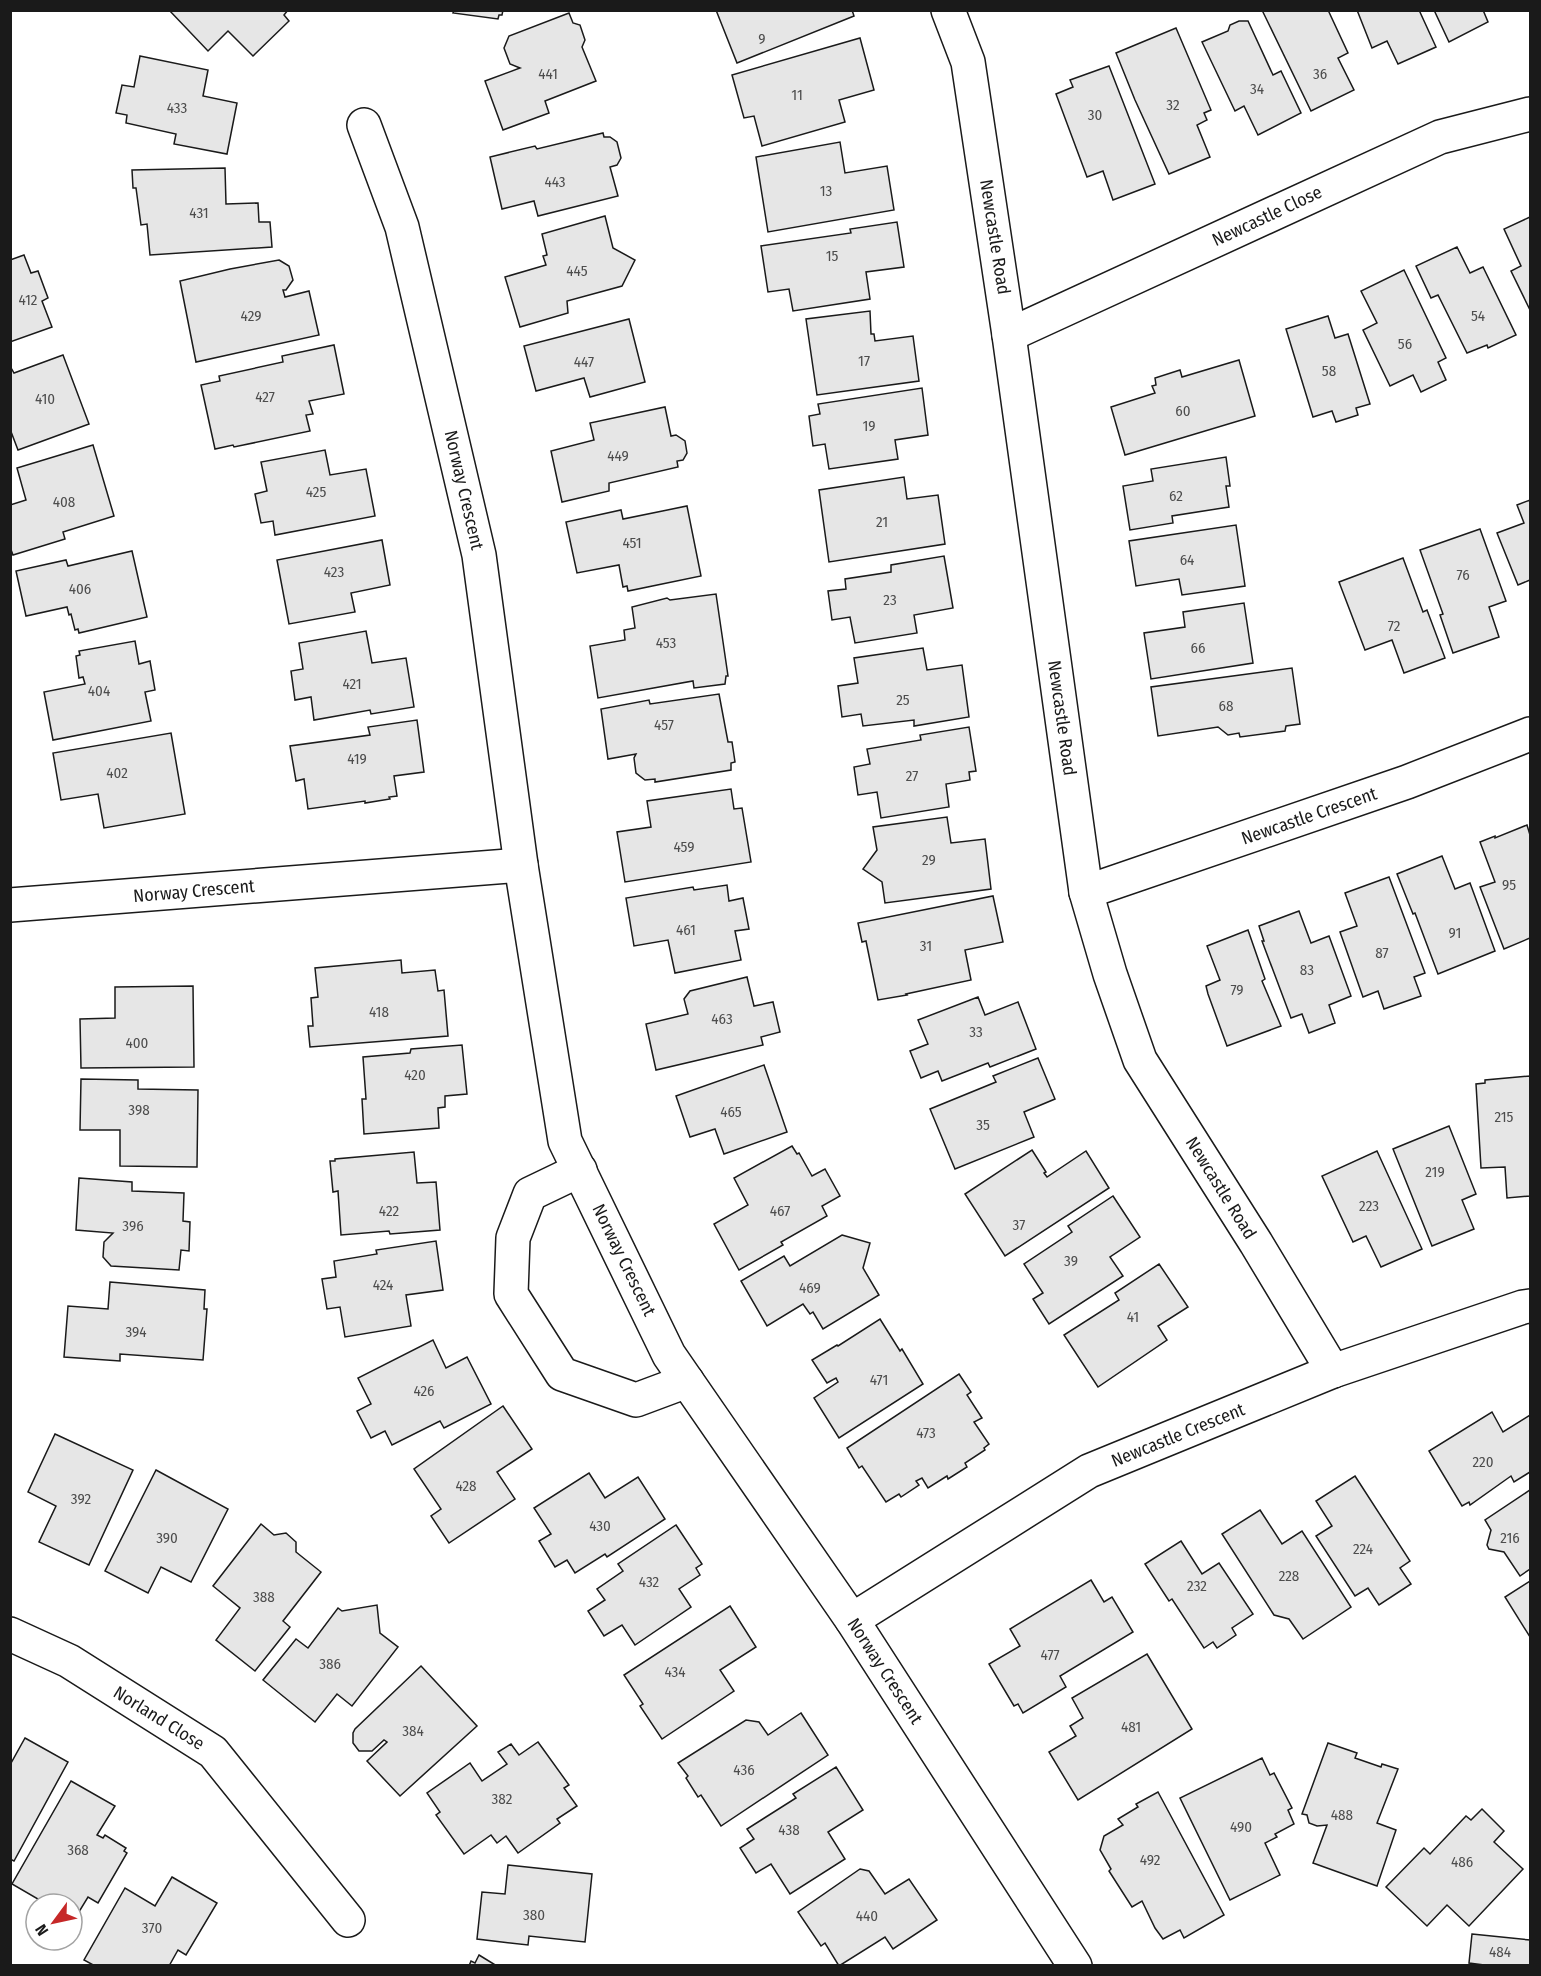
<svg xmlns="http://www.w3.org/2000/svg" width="1541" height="1976" font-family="'Fira Sans Condensed',sans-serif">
	<rect width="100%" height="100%" fill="#fff"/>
	<g fill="#e6e6e6" stroke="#1a1a1a" stroke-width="1.5">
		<polygon points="169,10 288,10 284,15 289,21 253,56 228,31 208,51"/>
		<polygon points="454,10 503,10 502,15 499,15 498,19 453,13"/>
		<polygon points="716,10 852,10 854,16 737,63"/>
		<polygon points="1262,10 1328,10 1348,53 1338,58 1354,90 1311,111"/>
		<polygon points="1357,10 1419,10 1436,47 1398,64 1387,41 1372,48"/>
		<polygon points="1434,10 1483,10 1488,22 1449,42"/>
		<polygon points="569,13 573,23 580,25 585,40 582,47 596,81 545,101 549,113 503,130 485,81 520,68 510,64 504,48 509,36"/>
		<polygon points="1239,21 1248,21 1273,75 1281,71 1301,113 1258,135 1244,106 1235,111 1202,42 1228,31 1230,25"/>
		<polygon points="1176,28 1211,110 1204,113 1207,120 1197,125 1210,157 1169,174 1135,100 1116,53"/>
		<polygon points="860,38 874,90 839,100 845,122 762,146 754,116 744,118 732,75"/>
		<polygon points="140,56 208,70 203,96 237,103 227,154 174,144 176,134 126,123 127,115 116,113 122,85 134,87"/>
		<polygon points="1109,66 1155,184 1113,200 1103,171 1087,177 1056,94 1073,87 1070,80"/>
		<polygon points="603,133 604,137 610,137 617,142 621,158 617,165 610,167 618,196 538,216 534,201 502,209 490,157 535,146 537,149"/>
		<polygon points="840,142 845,173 887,166 894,210 768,232 756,157"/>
		<polygon points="225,168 226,204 258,203 259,222 270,222 272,247 150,255 147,224 141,225 136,188 133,188 132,170"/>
		<polygon points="605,216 613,248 635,260 622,286 567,301 568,313 520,327 505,277 546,265 543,256 547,255 542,234"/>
		<polygon points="1530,217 1530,310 1511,271 1521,266 1504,229"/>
		<polygon points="897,222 904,267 866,272 870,299 793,311 789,289 768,292 761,246 851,233 850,229"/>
		<polygon points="1457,247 1470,273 1483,267 1516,335 1488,348 1487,345 1467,353 1438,295 1431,298 1416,266"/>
		<polygon points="24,255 31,273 38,271 48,298 42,301 52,327 10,342 10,260"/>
		<polygon points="279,260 289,266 293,280 286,290 283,290 285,297 309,291 319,335 196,362 180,281 230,269"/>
		<polygon points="1404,270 1446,358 1438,362 1446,380 1421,392 1413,375 1390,386 1363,330 1377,323 1361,291"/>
		<polygon points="870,311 871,334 874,334 875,341 913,336 919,381 817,395 806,319"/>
		<polygon points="1328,316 1335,338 1348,334 1370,404 1356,408 1358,415 1336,422 1332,411 1313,417 1286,329"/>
		<polygon points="629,319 645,382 590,397 584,378 536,391 524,346"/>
		<polygon points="334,345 344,394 309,401 313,414 306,415 310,431 234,447 233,445 215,449 201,385 220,381 219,376 283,362 282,356"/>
		<polygon points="63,355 89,424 18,450 10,429 10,366 14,373"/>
		<polygon points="1239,360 1255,416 1125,455 1111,407 1155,393 1152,386 1156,385 1155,378 1180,370 1182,377"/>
		<polygon points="922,388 928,435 895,440 898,459 829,469 825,444 813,446 809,416 820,414 818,404"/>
		<polygon points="665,407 671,436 676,435 685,441 687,453 683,460 677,461 678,467 609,483 609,491 562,502 551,451 594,440 590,423"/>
		<polygon points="93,445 114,516 63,532 65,539 13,555 10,547 10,505 26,500 17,468"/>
		<polygon points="325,450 330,475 366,469 375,516 275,535 273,521 261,523 255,494 267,491 261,462"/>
		<polygon points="1226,457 1230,486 1226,486 1229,507 1172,516 1173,523 1130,530 1123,486 1153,481 1151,469"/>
		<polygon points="904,477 907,499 938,495 945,544 829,562 819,490"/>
		<polygon points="1530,500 1530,580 1518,585 1497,533 1524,523 1517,505"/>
		<polygon points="687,506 701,576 628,591 627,586 623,587 619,565 577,573 566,522 621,510 623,519"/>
		<polygon points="1236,525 1245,586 1182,595 1179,579 1136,586 1129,541"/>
		<polygon points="1480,529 1506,601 1489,607 1499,637 1453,653 1440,615 1443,614 1420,550"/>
		<polygon points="382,540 390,585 351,593 355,612 289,624 277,560"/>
		<polygon points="132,551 147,617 79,633 78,629 75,630 71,614 69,615 67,607 26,616 16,571 66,560 68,566"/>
		<polygon points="944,556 953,608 914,615 917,633 855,643 850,617 832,620 828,591 846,589 845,579 891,572 891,565"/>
		<polygon points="1403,558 1423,612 1427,610 1445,658 1404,673 1392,640 1365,650 1339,582"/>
		<polygon points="716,594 728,676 726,676 725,684 694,688 693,681 598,698 590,646 625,640 624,630 635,628 632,607 667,598 670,600"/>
		<polygon points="1244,603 1253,663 1151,679 1144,633 1185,627 1183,612"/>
		<polygon points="366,631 372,663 406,658 414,707 371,714 370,710 314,720 311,697 295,700 291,671 303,669 299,643"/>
		<polygon points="135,641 139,664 150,661 155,690 145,692 151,721 53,740 44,692 85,684 83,677 79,678 76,656 80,655 79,651"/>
		<polygon points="923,648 927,670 962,665 969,717 914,726 914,720 863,726 861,714 842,717 838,686 858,683 854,658"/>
		<polygon points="1292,668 1300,724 1286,726 1285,731 1240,737 1239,733 1228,735 1218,727 1158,736 1151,687"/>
		<polygon points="719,694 728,742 732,742 735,762 731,763 731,770 655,782 655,779 645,780 636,773 634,758 636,754 608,759 601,709 649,700 650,704"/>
		<polygon points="417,720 424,772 394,776 397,796 389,797 390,799 365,803 365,801 308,809 304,779 296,781 290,746 370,735 368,727"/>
		<polygon points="969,727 976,771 969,772 970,780 946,784 949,807 881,818 877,792 858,795 854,767 870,764 867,749 921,740 920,735"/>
		<polygon points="171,733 185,814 104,828 98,794 61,800 53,753"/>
		<polygon points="731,789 734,809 742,808 751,862 625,882 617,832 651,827 647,801"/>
		<polygon points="947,817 951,843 985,839 991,889 885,903 882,882 863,869 877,850 873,827"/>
		<polygon points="1527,825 1530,835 1530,938 1504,949 1480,887 1495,882 1480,842 1495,836 1495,838"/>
		<polygon points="1442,856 1455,889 1470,883 1495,951 1438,974 1415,913 1413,914 1397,874"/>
		<polygon points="1389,877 1425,973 1414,977 1421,996 1384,1009 1378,991 1363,997 1340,932 1357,926 1345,893"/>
		<polygon points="727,885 729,901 743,898 749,929 735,931 741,960 675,973 668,940 634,946 626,898 693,887 694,890"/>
		<polygon points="993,896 1003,942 965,950 971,980 906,994 907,995 878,1000 866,941 862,942 858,923"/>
		<polygon points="1299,911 1311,943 1329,936 1351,996 1329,1005 1335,1023 1309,1033 1302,1014 1291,1018 1262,941 1264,941 1259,926"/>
		<polygon points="1248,930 1265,979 1262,981 1281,1026 1227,1046 1208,994 1206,986 1220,980 1207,946"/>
		<polygon points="401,960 402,973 435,970 438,991 444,990 448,1036 310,1047 308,1026 313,1026 311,998 318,997 315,968"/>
		<polygon points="747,977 754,1006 773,1002 780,1032 761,1037 763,1045 656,1070 646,1024 688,1014 684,999 690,991"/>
		<polygon points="193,986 194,1067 81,1068 80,1019 115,1018 115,987"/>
		<polygon points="978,997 985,1015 1018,1002 1036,1049 990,1067 988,1063 942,1081 938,1071 921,1078 910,1051 928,1044 918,1020"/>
		<polygon points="462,1045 467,1094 445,1096 445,1107 438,1108 439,1128 364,1134 362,1099 366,1099 363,1057 410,1053 411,1049"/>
		<polygon points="1038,1058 1055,1099 1024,1112 1034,1137 955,1169 930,1109 996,1082 993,1076"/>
		<polygon points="764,1065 787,1132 724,1154 715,1129 690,1137 676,1096"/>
		<polygon points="1530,1076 1530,1196 1507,1198 1505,1167 1481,1168 1476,1084 1485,1083 1485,1080"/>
		<polygon points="81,1079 138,1080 138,1089 198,1090 197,1167 120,1166 120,1130 80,1130"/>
		<polygon points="1449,1126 1476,1194 1462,1200 1474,1229 1432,1246 1393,1149"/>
		<polygon points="792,1146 797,1154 799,1153 812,1176 825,1169 840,1196 822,1206 827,1216 781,1242 783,1245 739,1270 714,1224 748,1205 734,1178"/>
		<polygon points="1032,1150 1046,1172 1044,1173 1047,1177 1086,1151 1109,1188 1005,1256 965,1194"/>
		<polygon points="1377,1151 1422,1249 1381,1267 1366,1236 1353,1242 1322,1176"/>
		<polygon points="414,1152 417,1183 436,1182 440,1230 390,1234 389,1231 341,1235 338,1191 333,1192 330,1161 335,1161 335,1159"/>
		<polygon points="79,1178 132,1182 132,1191 184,1193 183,1221 190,1222 189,1251 181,1250 179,1270 111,1266 103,1257 104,1242 113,1233 76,1230"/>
		<polygon points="1113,1196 1140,1237 1110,1257 1123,1276 1049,1324 1033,1299 1043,1293 1024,1264 1072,1232 1068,1226"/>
		<polygon points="842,1235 870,1243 863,1268 879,1295 823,1329 813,1312 810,1314 803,1304 767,1326 741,1281 784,1256 790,1266"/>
		<polygon points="436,1241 443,1290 406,1295 411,1326 345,1337 340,1307 327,1309 322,1279 336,1277 334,1261 377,1254 376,1250"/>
		<polygon points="1159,1264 1188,1307 1158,1326 1167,1340 1098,1387 1064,1335 1119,1300 1115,1293"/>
		<polygon points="110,1282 205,1290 204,1309 207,1309 203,1360 120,1354 120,1361 64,1357 68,1306 108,1309"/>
		<polygon points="880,1319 900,1351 902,1349 923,1384 839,1438 814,1398 838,1382 836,1378 827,1383 812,1360 837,1345 838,1346"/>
		<polygon points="433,1340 446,1368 467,1357 491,1404 444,1428 440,1421 392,1445 385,1431 371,1438 357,1411 371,1404 358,1378"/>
		<polygon points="959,1374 971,1392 967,1395 982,1418 974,1422 989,1444 984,1448 985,1450 965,1463 967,1467 948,1479 947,1476 928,1488 922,1478 916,1481 919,1485 901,1497 899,1494 886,1502 862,1466 859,1468 847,1448"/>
		<polygon points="503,1406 532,1449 497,1472 515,1499 449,1543 431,1516 441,1509 414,1469"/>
		<polygon points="1492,1412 1503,1432 1530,1415 1530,1472 1514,1482 1511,1476 1470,1505 1469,1502 1462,1506 1429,1451"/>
		<polygon points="55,1434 133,1470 89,1565 39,1542 56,1506 28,1492"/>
		<polygon points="156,1470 228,1509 191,1582 161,1567 148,1593 105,1571"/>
		<polygon points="589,1473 605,1498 638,1477 665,1519 607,1557 605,1554 575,1573 567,1560 555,1567 539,1541 551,1534 534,1508"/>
		<polygon points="1355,1476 1410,1561 1400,1568 1411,1584 1379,1605 1368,1588 1355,1596 1316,1536 1332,1526 1316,1501"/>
		<polygon points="1530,1490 1530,1569 1520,1576 1504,1552 1489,1549 1487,1545 1491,1530 1485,1520"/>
		<polygon points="1260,1510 1282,1544 1302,1531 1351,1607 1303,1639 1289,1619 1274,1615 1222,1534"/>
		<polygon points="261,1524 274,1535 286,1533 296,1542 296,1552 321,1572 283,1621 290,1627 255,1671 216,1640 240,1608 213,1586"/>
		<polygon points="676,1525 702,1564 696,1568 700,1575 679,1589 691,1607 635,1645 622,1625 604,1636 588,1611 605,1600 597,1589 623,1571 618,1564"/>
		<polygon points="1181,1541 1202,1574 1219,1563 1253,1614 1232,1628 1236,1635 1217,1648 1213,1642 1204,1648 1172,1599 1169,1601 1145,1564"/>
		<polygon points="1091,1580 1104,1602 1112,1597 1133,1632 1060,1676 1066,1687 1023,1713 1018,1704 1014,1706 989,1664 1020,1646 1010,1629"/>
		<polygon points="1530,1581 1530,1637 1505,1597"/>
		<polygon points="377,1605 380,1633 398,1647 352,1706 337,1694 315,1722 263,1680 296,1639 308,1648 338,1608 342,1611"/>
		<polygon points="730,1606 756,1647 720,1670 734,1691 662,1739 640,1706 643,1704 624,1675"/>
		<polygon points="1147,1654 1192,1729 1078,1800 1049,1752 1076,1736 1070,1726 1083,1718 1072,1698"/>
		<polygon points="421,1666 477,1726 400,1796 367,1761 387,1742 384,1740 372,1751 359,1751 353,1743 353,1733 355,1729"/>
		<polygon points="801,1713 828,1755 721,1826 701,1795 698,1797 686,1778 688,1776 678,1763 746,1720 759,1722 768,1735"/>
		<polygon points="25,1738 68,1762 14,1861 10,1859 10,1765"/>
		<polygon points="538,1742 569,1785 564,1788 577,1806 557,1819 560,1823 518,1853 506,1836 497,1843 491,1835 464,1854 436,1815 440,1812 427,1793 470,1763 482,1781 507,1764 498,1752 511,1744 519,1755"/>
		<polygon points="1328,1743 1357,1753 1355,1758 1381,1767 1382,1764 1398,1769 1377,1823 1396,1830 1377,1886 1313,1863 1327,1825 1317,1826 1309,1823 1307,1815 1302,1814"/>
		<polygon points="1262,1758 1270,1775 1274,1773 1292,1808 1288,1810 1294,1824 1275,1834 1277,1837 1265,1843 1280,1875 1230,1900 1180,1798"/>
		<polygon points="836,1767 863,1810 828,1832 845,1859 790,1894 771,1864 756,1873 740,1848 754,1839 747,1829 796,1798 793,1794"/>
		<polygon points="71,1781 115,1806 97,1835 103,1838 105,1835 126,1848 124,1851 127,1853 98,1903 88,1897 74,1920 72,1919 72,1904 36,1904 36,1909 33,1908 38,1899 12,1884"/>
		<polygon points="1158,1792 1224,1915 1184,1938 1180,1930 1163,1939 1155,1928 1142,1901 1132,1907 1109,1871 1111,1869 1100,1850 1104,1836 1123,1825 1118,1819 1138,1807 1136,1804"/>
		<polygon points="1482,1809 1504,1831 1494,1842 1523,1869 1469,1926 1447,1905 1427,1926 1386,1887 1424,1848 1430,1854 1466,1816 1471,1820"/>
		<polygon points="508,1865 592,1874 585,1942 529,1936 528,1945 477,1939 482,1892 505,1894"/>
		<polygon points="860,1869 869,1871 885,1894 909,1879 937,1920 893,1949 885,1937 839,1966 825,1943 821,1946 798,1912"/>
		<polygon points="172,1877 217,1903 186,1955 178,1950 169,1966 95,1966 84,1960 125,1888 155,1906"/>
		<polygon points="1472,1934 1530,1940 1530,1966 1492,1966 1469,1963"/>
		<polygon points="479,1955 497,1966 469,1966 471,1961 475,1963"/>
	</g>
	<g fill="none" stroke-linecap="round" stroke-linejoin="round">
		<g stroke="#1a1a1a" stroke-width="36">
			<g id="minor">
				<polyline points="948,10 968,62 1009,335 1086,892 1110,974 1140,1060 1256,1243 1333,1371"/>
				<polyline points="364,125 402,227 479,555 521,865 565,1141 669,1355 852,1620 1075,1966"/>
				<polyline points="1009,335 1440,137 1530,114"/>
				<polyline points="1086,892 1407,782 1530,734"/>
				<polyline points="10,905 521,865"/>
				<polyline points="580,1170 530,1194 513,1238 511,1294 562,1374 636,1400 687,1381"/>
				<polyline points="852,1620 1089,1471 1333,1371 1523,1307 1530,1306"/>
				<polyline points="10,1634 69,1661 213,1752 348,1920"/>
			</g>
		</g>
		<use href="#minor" stroke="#fff" stroke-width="33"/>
	</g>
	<g text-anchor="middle" stroke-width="4.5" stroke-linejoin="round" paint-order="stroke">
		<g font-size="15" fill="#4d4d4d">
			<text x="762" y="44">9</text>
			<text x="548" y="79">441</text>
			<text x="1320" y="79">36</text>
			<text x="1257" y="94">34</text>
			<text x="797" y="100">11</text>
			<text x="1173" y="110">32</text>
			<text x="177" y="113">433</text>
			<text x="1095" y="120">30</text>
			<text x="555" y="187">443</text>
			<text x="826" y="196">13</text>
			<text x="199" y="218">431</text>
			<text x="832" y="261">15</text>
			<text x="577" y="276">445</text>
			<text x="28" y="305">412</text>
			<text x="251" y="321">429</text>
			<text x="1478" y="321">54</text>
			<text x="1405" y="349">56</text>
			<text x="864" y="366">17</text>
			<text x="584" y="367">447</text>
			<text x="1329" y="376">58</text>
			<text x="265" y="402">427</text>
			<text x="45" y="404">410</text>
			<text x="1183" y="416">60</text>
			<text x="869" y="431">19</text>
			<text x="618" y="461">449</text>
			<text x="316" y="497">425</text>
			<text x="1176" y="501">62</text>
			<text x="64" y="507">408</text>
			<text x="882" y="527">21</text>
			<text x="632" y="548">451</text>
			<text x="1187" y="565">64</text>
			<text x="334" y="577">423</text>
			<text x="1463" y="580">76</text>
			<text x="80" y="594">406</text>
			<text x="890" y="605">23</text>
			<text x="1394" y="631">72</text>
			<text x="666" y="648">453</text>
			<text x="1198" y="653">66</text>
			<text x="352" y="689">421</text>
			<text x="99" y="696">404</text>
			<text x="903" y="705">25</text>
			<text x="1226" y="711">68</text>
			<text x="664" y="730">457</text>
			<text x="357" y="764">419</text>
			<text x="117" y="778">402</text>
			<text x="912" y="781">27</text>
			<text x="684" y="852">459</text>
			<text x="929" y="865">29</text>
			<text x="1509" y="890">95</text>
			<text x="686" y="935">461</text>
			<text x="1455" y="938">91</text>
			<text x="926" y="951">31</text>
			<text x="1382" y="958">87</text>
			<text x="1307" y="975">83</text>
			<text x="1237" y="995">79</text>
			<text x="379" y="1017">418</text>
			<text x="722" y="1024">463</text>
			<text x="976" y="1037">33</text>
			<text x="137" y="1048">400</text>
			<text x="415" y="1080">420</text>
			<text x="139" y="1115">398</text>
			<text x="731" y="1117">465</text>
			<text x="1504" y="1122">215</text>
			<text x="983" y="1130">35</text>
			<text x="1435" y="1177">219</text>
			<text x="1369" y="1211">223</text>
			<text x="389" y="1216">422</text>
			<text x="780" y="1216">467</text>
			<text x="1019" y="1230">37</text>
			<text x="133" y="1231">396</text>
			<text x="1071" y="1266">39</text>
			<text x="383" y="1290">424</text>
			<text x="810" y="1293">469</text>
			<text x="1133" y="1322">41</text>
			<text x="136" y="1337">394</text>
			<text x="879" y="1385">471</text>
			<text x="424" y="1396">426</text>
			<text x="926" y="1438">473</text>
			<text x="1483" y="1467">220</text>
			<text x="466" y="1491">428</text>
			<text x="81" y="1504">392</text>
			<text x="600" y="1531">430</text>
			<text x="167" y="1543">390</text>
			<text x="1510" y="1543">216</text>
			<text x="1363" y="1554">224</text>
			<text x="1289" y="1581">228</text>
			<text x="649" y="1587">432</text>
			<text x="1197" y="1591">232</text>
			<text x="264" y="1602">388</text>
			<text x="1050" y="1660">477</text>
			<text x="330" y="1669">386</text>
			<text x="675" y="1677">434</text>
			<text x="1131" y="1732">481</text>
			<text x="413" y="1736">384</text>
			<text x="744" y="1775">436</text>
			<text x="502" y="1804">382</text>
			<text x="1342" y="1820">488</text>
			<text x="1241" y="1832">490</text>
			<text x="789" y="1835">438</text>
			<text x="78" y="1855">368</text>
			<text x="1150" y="1865">492</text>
			<text x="1462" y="1867">486</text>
			<text x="534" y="1920">380</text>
			<text x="867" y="1921">440</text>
			<text x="152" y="1933">370</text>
			<text x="1500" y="1957">484</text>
		</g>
		<g font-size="18" fill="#1a1a1a" stroke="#fff">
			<text transform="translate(1267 216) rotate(-25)" y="6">Newcastle Close</text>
			<text transform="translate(995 237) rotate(81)" y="6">Newcastle Road</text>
			<text transform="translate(464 490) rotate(77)" y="6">Norway Crescent</text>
			<text transform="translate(1062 718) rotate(82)" y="6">Newcastle Road</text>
			<text transform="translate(1309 816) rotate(-19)" y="6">Newcastle Crescent</text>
			<text transform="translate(194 891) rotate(-5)" y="6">Norway Crescent</text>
			<text transform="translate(1221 1188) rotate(58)" y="6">Newcastle Road</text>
			<text transform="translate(624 1260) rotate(64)" y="6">Norway Crescent</text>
			<text transform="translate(1178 1435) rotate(-22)" y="6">Newcastle Crescent</text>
			<text transform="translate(885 1671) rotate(57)" y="6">Norway Crescent</text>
			<text transform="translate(159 1718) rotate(32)" y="6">Norland Close</text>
		</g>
	</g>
	<rect width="1541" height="1976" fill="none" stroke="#1a1a1a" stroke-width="24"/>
	<g transform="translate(54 1922) rotate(237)"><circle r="28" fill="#ffffff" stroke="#a3a3a3" stroke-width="1.5"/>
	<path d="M0-4.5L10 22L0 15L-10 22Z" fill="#c62828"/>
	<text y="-9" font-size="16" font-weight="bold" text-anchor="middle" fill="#1a1a1a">N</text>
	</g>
</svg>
